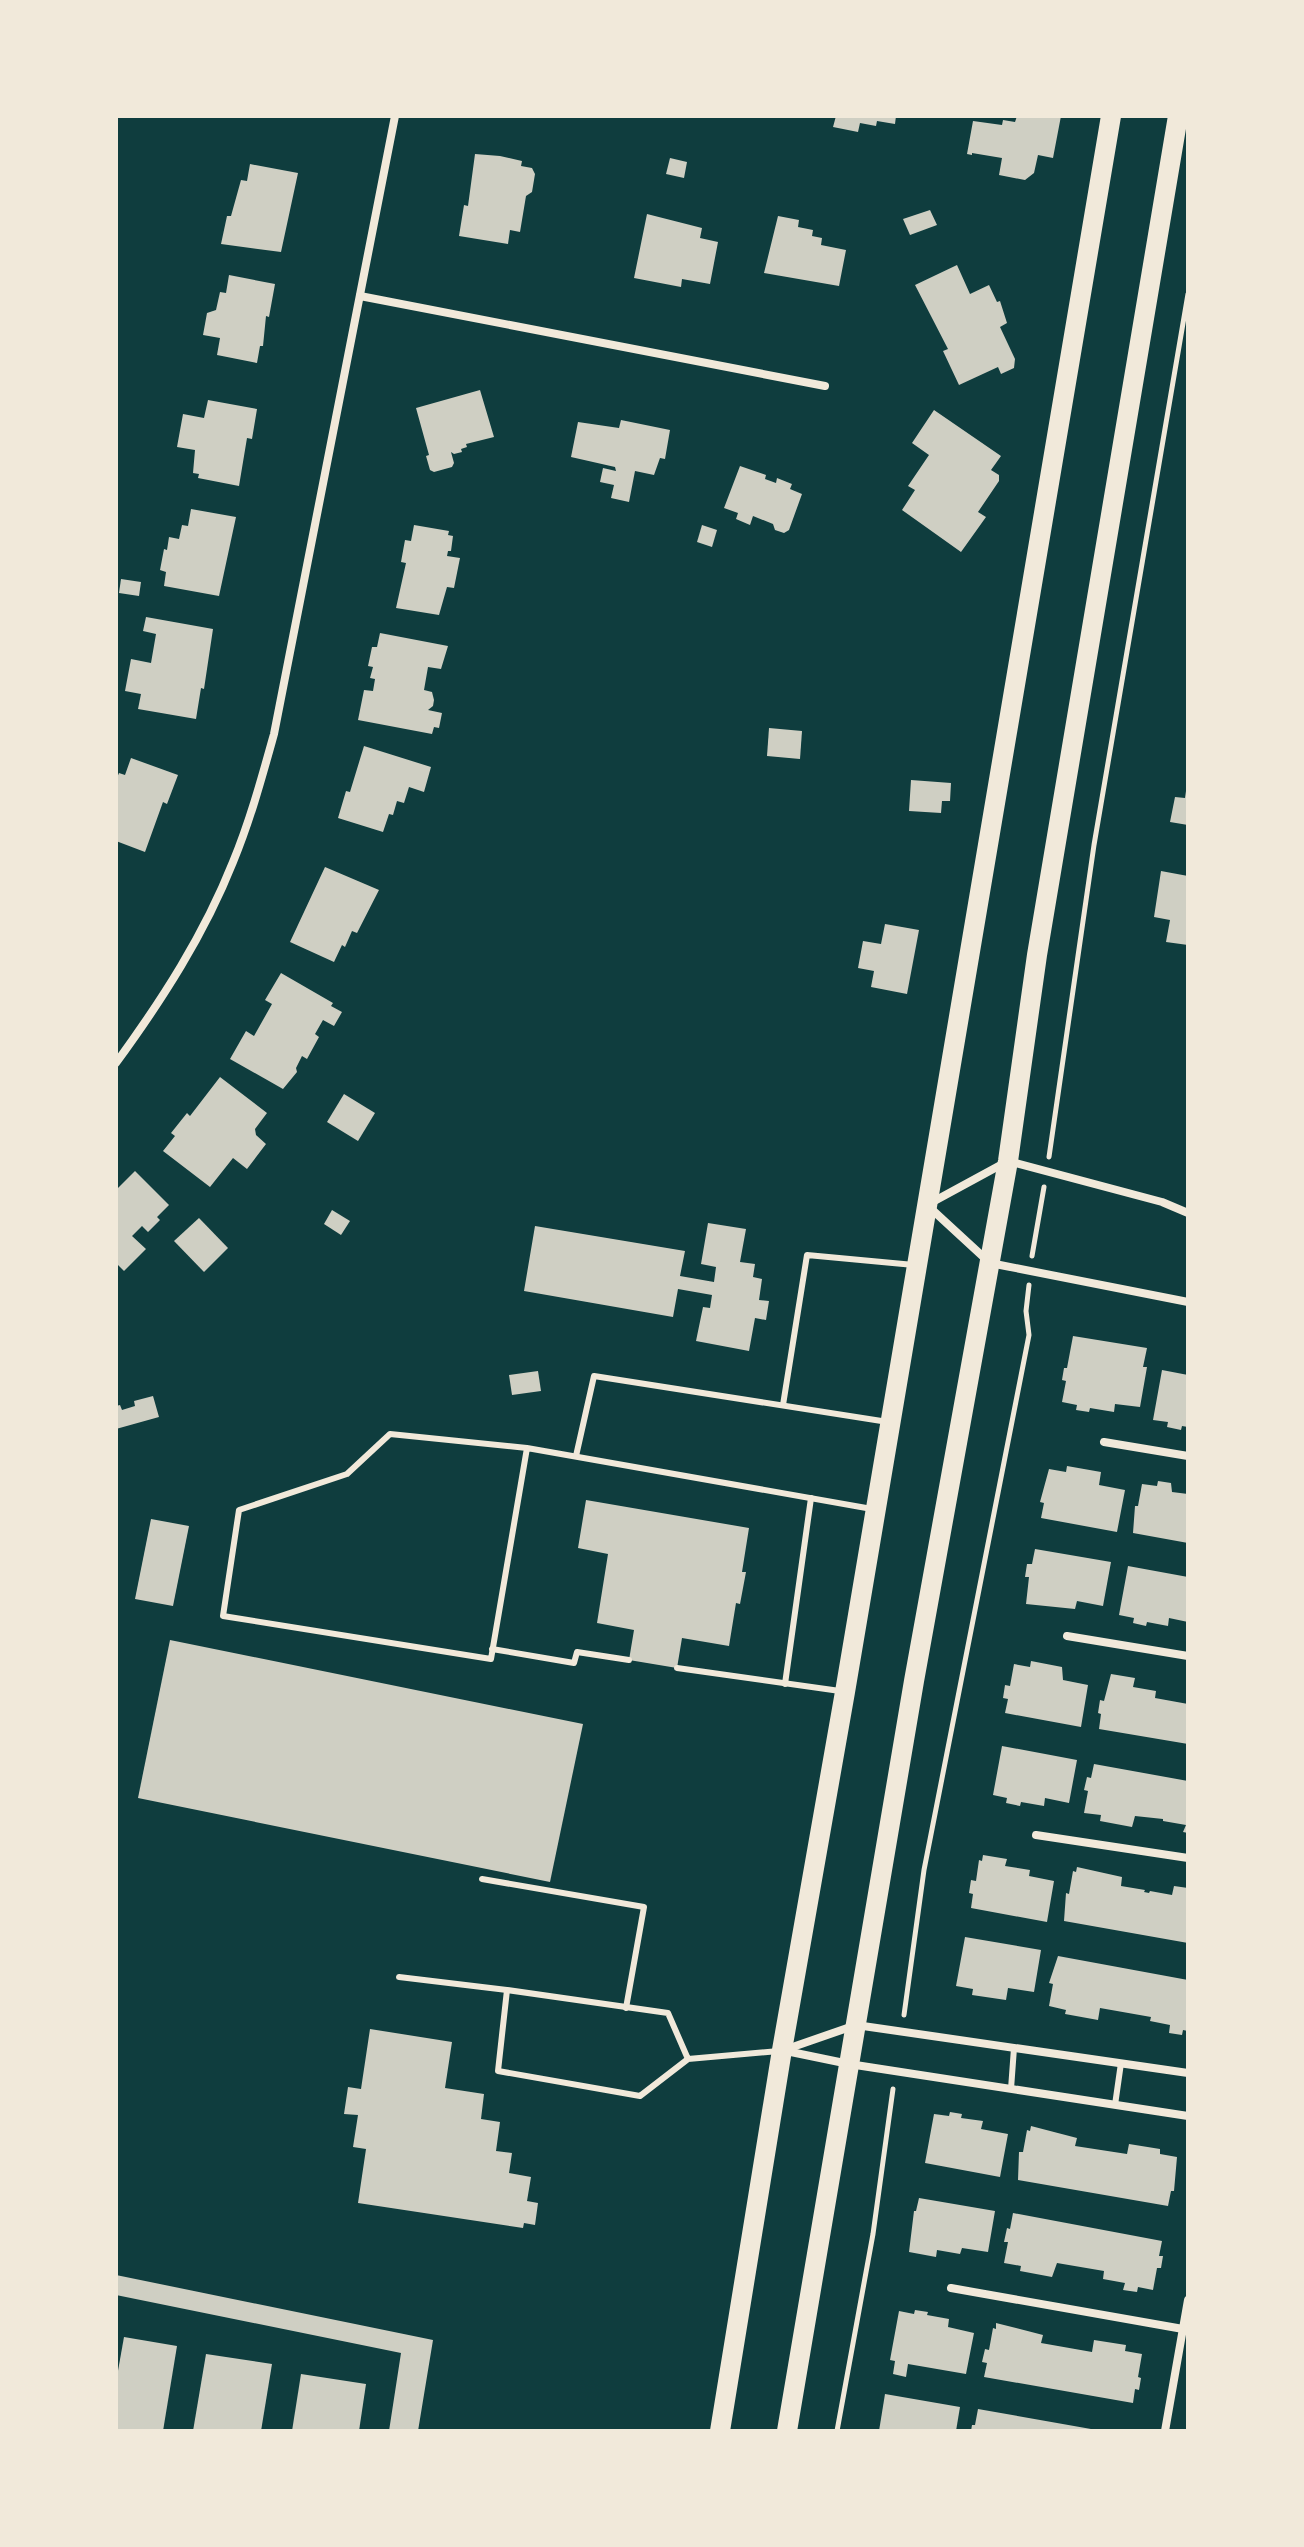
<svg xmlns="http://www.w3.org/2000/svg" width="1304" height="2547" font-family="'Work Sans',sans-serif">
	<rect width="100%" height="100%" fill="#0f3d3e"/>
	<g fill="#cfcfc3">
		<polygon points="836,116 896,116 895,124 877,121 876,126 860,123 858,132 833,127"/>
		<polygon points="1017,116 1061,116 1053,158 1038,155 1034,173 1025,180 999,175 1002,158 972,153 972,155 967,154 973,121 1002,125 1003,120 1015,122"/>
		<polygon points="475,154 500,156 522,161 521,166 532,168 535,174 532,192 526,196 520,232 510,230 508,244 459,236 464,205 468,206"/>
		<polygon points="670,158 687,162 684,178 666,174"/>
		<polygon points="250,164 298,173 281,252 221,244 227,216 231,216 241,180 247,181"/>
		<polygon points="930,210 937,225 910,235 903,219"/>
		<polygon points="647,214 702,228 700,238 718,242 710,284 682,279 681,287 634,278"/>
		<polygon points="778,216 799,220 798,227 813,230 812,236 822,238 821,245 846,250 839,286 764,273"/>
		<polygon points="957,265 970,294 989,285 997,302 1000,301 1007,323 1000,327 1015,359 1014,368 1001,374 998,367 959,385 943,351 948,349 915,285"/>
		<polygon points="229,275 275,284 269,317 266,316 263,346 260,346 257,363 217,355 220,338 203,335 207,313 216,310 220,292 226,293"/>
		<polygon points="480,390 494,437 466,444 467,447 461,449 462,452 454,454 451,452 454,463 452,467 434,472 430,470 426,456 429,455 416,408"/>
		<polygon points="208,400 257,409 252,439 247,438 239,486 198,478 199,474 193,473 195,450 177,447 183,414 204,418"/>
		<polygon points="934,410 1001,456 991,470 999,475 999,481 978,512 986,517 961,552 902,510 915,490 908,486 929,455 912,443"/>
		<polygon points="621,420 670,430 665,459 660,458 654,475 635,471 629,502 611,498 614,485 600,482 603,468 616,471 615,467 571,457 578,422 619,428"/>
		<polygon points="740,466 766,475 765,479 776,483 777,478 792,484 790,489 802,494 789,530 784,533 775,530 773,524 753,516 750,525 736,519 738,513 724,508"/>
		<polygon points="191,509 236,517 219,596 164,586 166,572 160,570 164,549 167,550 169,537 179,539 182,525 188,526"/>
		<polygon points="414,525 449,531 448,535 453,536 451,551 448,551 447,556 460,558 454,588 447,587 439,615 396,608 406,563 401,562 405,540 411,541"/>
		<polygon points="702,525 717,530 712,547 697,542"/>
		<polygon points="121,579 141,582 139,596 119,593"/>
		<polygon points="146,617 213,629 204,689 201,688 196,719 138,709 141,694 125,691 131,659 151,663 156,634 143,631"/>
		<polygon points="380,633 448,646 441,669 428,667 424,690 432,692 434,700 433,706 428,710 442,713 439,728 434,727 432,734 358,720 364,690 373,691 375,679 370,678 373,667 368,666 372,647 377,647"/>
		<polygon points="769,728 802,731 800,759 767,756"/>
		<polygon points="364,746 431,767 424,792 409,787 404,803 397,801 393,815 389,814 383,832 338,818 346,791 350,792"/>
		<polygon points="131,758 178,775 167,804 163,802 145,852 116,841 116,780 119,773 125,775"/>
		<polygon points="911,780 951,783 950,801 942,801 941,813 909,811"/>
		<polygon points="1186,791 1188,825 1170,822 1175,797 1185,798"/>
		<polygon points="325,867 379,890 357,933 352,931 345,947 342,945 334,962 290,942"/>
		<polygon points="1161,871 1188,876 1188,945 1166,942 1170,920 1154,917"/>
		<polygon points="885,924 919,930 907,994 871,987 874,971 858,968 863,941 881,944"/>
		<polygon points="281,973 333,1003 331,1006 342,1012 334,1026 323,1020 315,1034 319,1037 307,1059 302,1056 296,1068 297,1072 283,1089 230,1059 246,1031 254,1036 272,1004 265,1000"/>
		<polygon points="220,1077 267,1113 255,1129 256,1135 266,1144 247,1169 233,1158 210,1187 163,1151 175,1136 171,1133 187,1113 190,1116"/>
		<polygon points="344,1094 375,1113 358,1141 327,1122"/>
		<polygon points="135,1171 169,1205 157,1217 160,1220 148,1232 142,1226 132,1236 146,1249 124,1271 116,1263 116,1190"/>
		<polygon points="332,1210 350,1221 341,1235 324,1224"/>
		<polygon points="199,1218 228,1248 204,1272 174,1241"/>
		<polygon points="708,1223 746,1229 740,1262 755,1264 753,1277 762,1279 759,1300 769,1301 766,1320 755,1318 749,1351 696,1341 703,1307 710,1308 712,1295 678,1289 673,1317 524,1291 535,1226 685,1251 680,1276 714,1282 716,1267 701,1264"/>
		<polygon points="1073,1336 1147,1348 1143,1367 1147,1367 1140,1407 1115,1404 1114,1412 1090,1408 1089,1412 1076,1410 1077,1405 1062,1402 1066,1381 1062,1380 1064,1368 1067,1368"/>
		<polygon points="1162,1370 1188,1375 1188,1427 1182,1426 1181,1430 1167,1427 1168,1422 1153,1420"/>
		<polygon points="538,1371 541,1391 512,1395 509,1375"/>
		<polygon points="153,1396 159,1417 116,1429 116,1406 120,1405 122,1410 135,1406 134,1401"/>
		<polygon points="1067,1466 1101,1472 1099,1485 1125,1490 1117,1532 1041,1518 1044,1503 1040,1502 1049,1469 1066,1472"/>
		<polygon points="1158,1481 1171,1483 1172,1492 1188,1494 1188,1543 1133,1533 1135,1506 1138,1506 1142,1484 1157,1486"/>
		<polygon points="586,1500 749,1528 742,1572 746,1572 740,1604 736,1603 729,1646 682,1638 677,1668 629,1660 634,1630 597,1623 608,1554 578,1548"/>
		<polygon points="151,1519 189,1526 173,1606 135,1599"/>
		<polygon points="1035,1549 1111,1562 1103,1606 1077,1601 1075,1609 1026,1604 1029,1577 1025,1577 1027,1564 1032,1564"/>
		<polygon points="1128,1566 1188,1577 1188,1622 1169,1618 1168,1626 1147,1622 1146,1626 1133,1623 1134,1618 1119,1615"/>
		<polygon points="170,1640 583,1724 550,1882 138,1798"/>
		<polygon points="1031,1661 1062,1667 1063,1680 1088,1685 1081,1727 1005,1713 1008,1699 1003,1698 1005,1685 1010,1686 1014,1664 1030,1667"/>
		<polygon points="1111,1674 1135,1678 1133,1687 1156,1691 1155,1698 1188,1704 1188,1744 1099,1729 1101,1714 1098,1713 1100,1700 1104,1701"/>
		<polygon points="1002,1746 1077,1760 1069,1803 1045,1798 1044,1806 1021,1802 1020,1806 1006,1803 1007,1798 993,1795"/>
		<polygon points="1094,1764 1188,1781 1188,1833 1183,1832 1186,1825 1163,1821 1163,1819 1135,1816 1132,1827 1100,1821 1101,1815 1084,1813 1088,1791 1084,1790 1087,1777 1091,1778"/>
		<polygon points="983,1855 1007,1859 1005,1866 1030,1870 1029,1876 1054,1881 1047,1922 971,1908 973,1894 969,1893 971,1880 976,1881 979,1860 982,1861"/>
		<polygon points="1077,1867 1122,1877 1121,1886 1145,1890 1144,1892 1149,1893 1150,1891 1172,1895 1174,1886 1188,1888 1188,1943 1064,1921 1066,1893 1069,1894 1073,1871 1076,1872"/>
		<polygon points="965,1937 1041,1950 1034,1992 1008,1988 1006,2000 972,1995 973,1989 956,1986"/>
		<polygon points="1058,1956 1188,1980 1188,2031 1183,2030 1182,2035 1169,2033 1170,2025 1150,2021 1151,2017 1100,2008 1098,2020 1065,2014 1066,2010 1049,2006 1053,1984 1049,1983"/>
		<polygon points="370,2029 452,2042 445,2088 484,2094 481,2119 500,2122 496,2151 512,2153 509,2173 531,2177 527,2201 538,2203 535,2225 524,2223 523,2228 358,2203 366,2149 353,2147 358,2115 344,2114 348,2087 361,2089"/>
		<polygon points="950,2112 962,2114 961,2118 983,2121 981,2129 1008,2134 1000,2177 925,2163 934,2114 949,2116"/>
		<polygon points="1031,2126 1077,2138 1075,2146 1127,2154 1129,2144 1160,2149 1160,2154 1177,2157 1174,2191 1171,2191 1168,2206 1018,2180 1019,2152 1023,2152 1027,2130 1030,2131"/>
		<polygon points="919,2198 995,2211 988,2252 962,2248 960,2254 937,2250 936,2257 909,2252 914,2211 916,2211"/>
		<polygon points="1013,2213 1162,2241 1159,2256 1163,2256 1161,2268 1157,2268 1153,2290 1138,2287 1137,2292 1123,2290 1125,2283 1103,2279 1104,2271 1057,2263 1052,2277 1020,2271 1021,2266 1004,2263 1008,2242 1004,2242 1007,2228 1010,2229"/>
		<polygon points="116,2275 433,2340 418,2431 389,2431 401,2353 116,2295"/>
		<polygon points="915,2310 928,2312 927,2315 949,2319 948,2327 974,2333 966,2374 908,2364 906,2377 893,2374 895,2361 890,2360 899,2311 914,2314"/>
		<polygon points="996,2323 1043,2335 1041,2343 1092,2352 1094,2340 1126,2345 1125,2351 1142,2354 1138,2377 1141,2378 1139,2390 1135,2389 1133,2403 984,2377 987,2363 982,2362 985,2349 989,2350 993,2328 996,2329"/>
		<polygon points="124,2337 177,2346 163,2431 116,2431 116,2382"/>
		<polygon points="206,2354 272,2364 261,2431 193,2431"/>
		<polygon points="301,2374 366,2384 359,2431 292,2431"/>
		<polygon points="885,2394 960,2407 956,2431 879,2431"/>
		<polygon points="978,2409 1091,2429 1091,2431 971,2431 972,2425 975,2425"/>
	</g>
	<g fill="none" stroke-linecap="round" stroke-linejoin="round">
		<g stroke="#f1e9da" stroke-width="5">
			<polyline points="1049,1157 1094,845 1188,294"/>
			<polyline points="1032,1256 1044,1187"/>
			<polyline points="904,2015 924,1870 1029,1335 1026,1311 1029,1285"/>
			<polyline points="837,2431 873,2234 893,2089"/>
		</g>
		<g stroke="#f1e9da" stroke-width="6">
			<polyline points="783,1405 807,1255 914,1265"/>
			<polyline points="527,1448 491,1659 223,1616 239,1510 347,1474 390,1434 527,1448 872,1509"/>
			<polyline points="576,1456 594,1376 888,1422"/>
			<polyline points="492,1649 574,1663 577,1652 629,1660"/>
			<polyline points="677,1668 840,1691"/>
			<polyline points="785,1684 811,1498"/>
			<polyline points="482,1879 644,1907 626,2008"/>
			<polyline points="399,1977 507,1990"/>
			<polyline points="688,2059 668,2013 507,1990 498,2071 640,2096 688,2059 779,2051"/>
			<polyline points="1011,2089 1014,2048"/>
			<polyline points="1115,2105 1121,2063"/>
		</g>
		<g stroke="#f1e9da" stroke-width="8">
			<polyline points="360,296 825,386"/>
			<path d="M116,1063c46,-63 88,-128 117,-201 17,-41 29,-85 41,-128l121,-618"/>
			<polyline points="1188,1213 1162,1202 1008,1161 927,1205 990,1263 1188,1302"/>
			<polyline points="1104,1442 1188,1456"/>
			<polyline points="1067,1636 1188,1656"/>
			<polyline points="1036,1835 1188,1858"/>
			<polyline points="784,2050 856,2025 1188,2073"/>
			<polyline points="786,2051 849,2064 1188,2116"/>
			<polyline points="951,2288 1183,2329"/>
			<polyline points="1165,2431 1188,2300"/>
		</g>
		<g stroke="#f1e9da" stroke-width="20">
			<polyline points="720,2431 782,2050 845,1692 1111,116"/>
			<polyline points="787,2431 914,1681 1008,1161 1037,955 1178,116"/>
		</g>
	</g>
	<rect width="1304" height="2547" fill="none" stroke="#f1e9da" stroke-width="236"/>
</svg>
